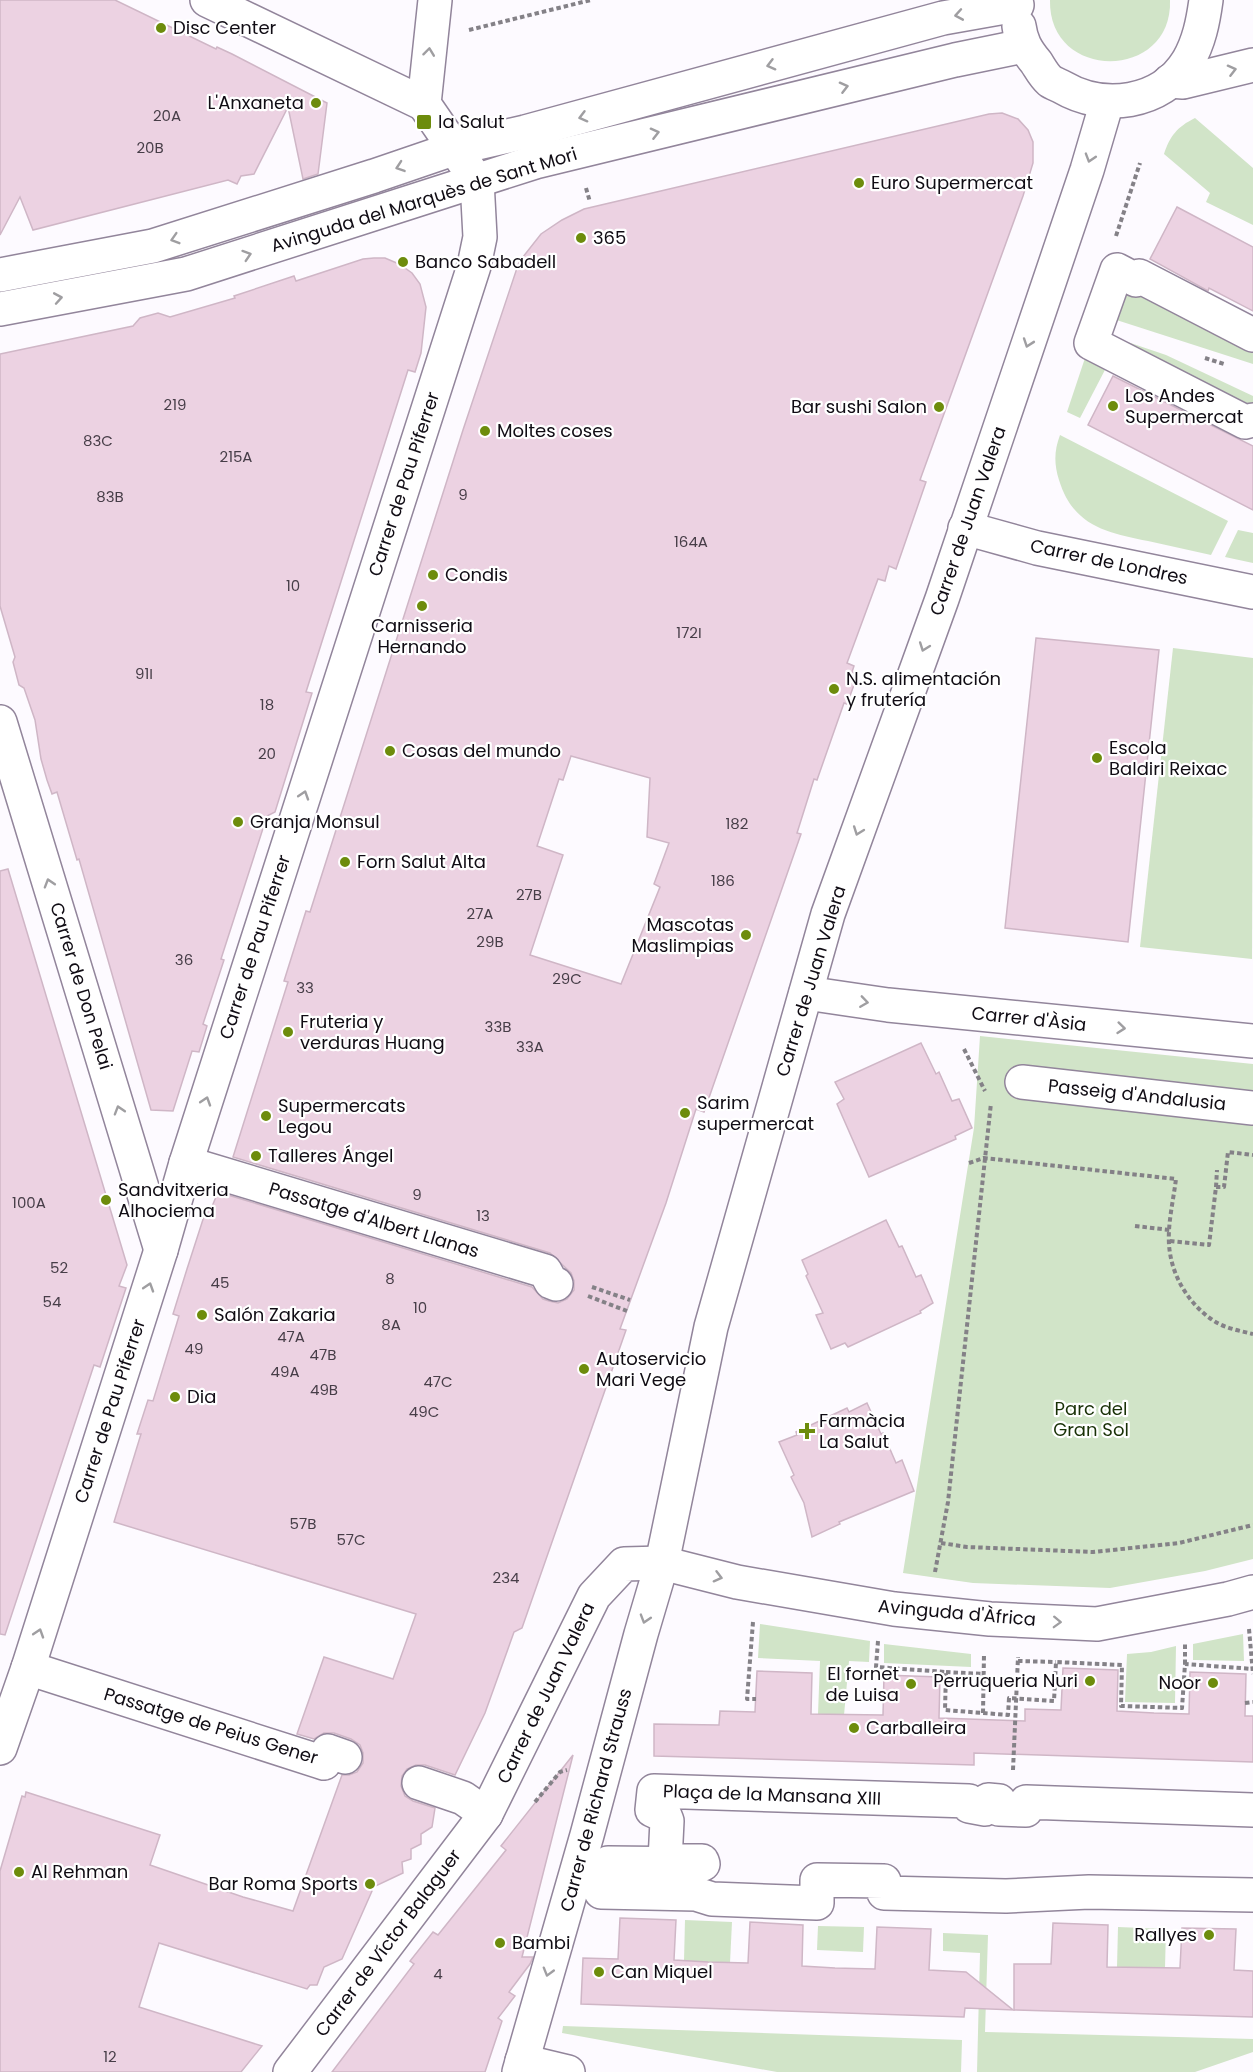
<svg xmlns="http://www.w3.org/2000/svg" width="1253" height="2072" font-family="Poppins,sans-serif">
	<rect width="100%" height="100%" fill="#fdfaff"/>
	<g fill="#d1e4c8">
		<path d="M1050,0h120c3,81 -122,82 -120,0z"/>
		<path d="M1195,118l58,50v57l-47,-23 4,-9 -46,-39c6,-18 13,-27 31,-36z"/>
		<polygon points="1117,270 1253,335 1253,364 1101,315"/>
		<polygon points="1095,331 1166,355 1253,396 1253,420"/>
		<polygon points="1086,355 1107,366 1080,418 1067,412"/>
		<path d="M1060,435l168,86 -17,34c-21,-5 -42,-9 -63,-14 -41,-8 -75,-15 -89,-61 -5,-16 -5,-29 1,-45z"/>
		<polygon points="1238,530 1253,533 1253,563 1225,557"/>
		<polygon points="1173,648 1253,658 1252,959 1140,947"/>
		<polygon points="980,1036 1253,1064 1253,1559 1205,1571 1110,1588 973,1583 903,1573 974,1128"/>
		<polygon points="760,1624 870,1641 869,1662 849,1661 844,1715 818,1714 820,1661 758,1658"/>
		<polygon points="1243,1634 1244,1661 1193,1660 1193,1644"/>
		<polygon points="884,1644 971,1654 971,1667 884,1663"/>
		<polygon points="1176,1646 1175,1703 1125,1702 1127,1654 1151,1652"/>
		<polygon points="685,1920 732,1922 730,1963 684,1961"/>
		<polygon points="818,1926 864,1927 863,1952 817,1950"/>
		<polygon points="1118,1927 1166,1929 1165,1968 1117,1967"/>
		<polygon points="943,1933 988,1935 985,2032 1253,2039 1253,2052 1195,2072 977,2072 980,1953 943,1951"/>
		<polygon points="563,2026 962,2040 961,2072 777,2072 562,2033"/>
	</g>
	<g fill="#ecd2e2" stroke="#cfb6c6" stroke-width="1.5" fill-rule="evenodd">
		<polygon points="0,0 115,0 216,49 217,47 232,54 327,103 318,174 303,179 288,107 254,174 241,176 237,184 228,180 33,230 20,197 0,235"/>
		<path d="M1002,113l16,6 10,11 5,12v21l-10,33 -103,284 6,2 -30,87 -7,-3 -4,15 -7,-2 -31,84 7,3 -2,6 6,2 -11,30 -3,-1 -27,77 -3,-1 -17,54 4,1 -97,278 -8,-3 -30,94 -46,126 6,1 -104,298 -8,4 -29,81 -30,62 -30,-10h-9l-9,4 -5,7 -1,10 4,10 8,5 22,7 -3,19 -11,7v10l-10,5v10l-9,3 1,11 -34,16 3,2 -30,68 -18,8 -7,18h-7l-3,4 -148,-46 -20,64 123,39 -21,26h-241v-201l22,-75 3,1 1,-5 134,43 -10,30 93,32 50,14 49,-136h7l8,-3 6,-9v-10l-3,-8 -9,-6 -17,-6h-10l-10,6 -17,-5 27,-77 69,22 23,-65 -302,-92 27,-88h-4l11,-34 5,1 26,-85 -6,-2 14,-45 20,-62 4,2 7,-17 314,95 11,12 6,2 9,2 9,-4 7,-9v-9l-3,-8 -21,-20 -317,-96 55,-175 -4,-1 22,-70 4,1 153,-482 56,-168 22,-28 21,-14 22,-11 405,-95zM571,756l79,22 -3,59 22,6 -15,41 6,3 -39,97 -91,-29 33,-100 -26,-9 22,-67 4,1z"/>
		<polygon points="1177,207 1253,247 1253,311 1209,288 1208,291 1150,259"/>
		<polygon points="374,258 385,258 399,264 412,273 420,284 426,307 421,353 415,372 408,370 306,692 312,693 275,812 267,816 221,959 224,960 203,1024 207,1026 199,1052 192,1051 173,1111 151,1110 79,859 77,860 57,792 52,794 47,780 41,759 35,720 24,688 19,685 13,662 15,657 0,606 0,354 133,326 140,318 158,313 170,317 235,298 234,296 294,276 296,281 363,259"/>
		<polygon points="1113,376 1253,446 1253,510 1088,425"/>
		<polygon points="1036,638 1159,650 1128,942 1005,928"/>
		<polygon points="8,869 127,1265 119,1286 126,1288 100,1367 94,1365 5,1635 0,1634 0,871"/>
		<polygon points="921,1043 936,1074 939,1072 952,1101 959,1099 972,1128 955,1136 956,1139 869,1177 837,1104 844,1099 835,1082"/>
		<polygon points="886,1220 899,1247 902,1246 916,1277 921,1275 933,1303 920,1311 921,1313 848,1347 845,1343 831,1349 816,1315 823,1313 806,1276 808,1274 802,1260"/>
		<polygon points="867,1403 881,1434 883,1433 896,1463 902,1460 914,1491 839,1522 840,1524 812,1537 804,1503 791,1477 794,1475 779,1442 797,1435 796,1432 847,1408 849,1412"/>
		<polygon points="1063,1668 1118,1670 1117,1711 1154,1713 1189,1714 1190,1672 1246,1674 1245,1716 1253,1716 1253,1762 974,1753 974,1765 654,1756 654,1724 719,1725 720,1711 755,1712 757,1671 812,1673 811,1714 883,1715 884,1675 940,1677 939,1718 1025,1721 1025,1709 1061,1710"/>
		<polygon points="573,1755 522,1957 533,1957 530,1964 509,1992 515,1996 498,2018 502,2021 485,2072 332,2072 414,1964 410,1961 433,1932 438,1935 506,1850 501,1846"/>
		<polygon points="620,1918 676,1920 674,1960 708,1962 748,1963 750,1922 803,1925 802,1966 835,1968 875,1969 877,1927 931,1929 929,1970 966,1972 1013,2010 965,2008 964,2017 581,2004 583,1958 618,1959"/>
		<polygon points="1053,1923 1108,1925 1107,1967 1180,1968 1182,1928 1236,1929 1234,1970 1253,1971 1253,2017 1014,2010 1014,1964 1051,1964"/>
	</g>
	<g fill="none" stroke-linecap="round" stroke-linejoin="round">
		<g stroke="#92859b" stroke-width="36">
			<g id="street">
				<polyline points="207,0 424,104"/>
				<path d="M1019,26c2,15 7,24 17,36 4,6 8,14 14,19 3,2 8,4 12,6 41,24 99,18 126,-26 11,-19 15,-39 18,-61"/>
				<polyline points="1170,81 1183,82 1253,65"/>
				<polyline points="0,275 153,246 374,176 456,148 525,132 943,18 1017,5"/>
				<polyline points="0,309 186,274 535,162 955,60 1023,46"/>
				<polyline points="1253,335 1139,276 1136,280 1117,270 1091,343 1245,422 1253,420"/>
				<polyline points="965,528 1037,548 1253,592"/>
				<polyline points="0,722 161,1250"/>
				<polyline points="806,993 888,1005 1253,1041"/>
				<polyline points="1022,1082 1253,1108"/>
				<polyline points="186,1163 545,1271 551,1282 556,1284"/>
				<polyline points="28,1668 324,1763 328,1751 345,1757"/>
				<polyline points="0,1748 28,1668 161,1250 186,1163 474,266 480,237 477,181 424,104 435,0"/>
				<polyline points="419,1783 463,1798 486,1814"/>
				<polyline points="1253,1810 1026,1802 1026,1810 999,1809 999,1801 988,1800 985,1809 969,1806 969,1801 654,1791 652,1810 665,1816 667,1821 665,1861 702,1861 703,1864 608,1863 601,1892 696,1894 712,1899 817,1903 817,1880 884,1881 884,1893 1006,1896 1089,1892 1253,1895"/>
				<polyline points="522,2061 568,2072"/>
				<polyline points="290,2072 486,1814 594,1596 624,1564 662,1563 737,1582 894,1609 990,1619 1097,1624 1228,1599 1253,1592"/>
				<polyline points="519,2072 587,1835 641,1634 662,1563 711,1327 828,914 942,599 1087,170 1107,102"/>
			</g>
		</g>
		<g stroke="#848187" stroke-width="4" stroke-dasharray="4.5 3" stroke-linecap="butt">
			<polyline points="469,30 591,0"/>
			<polyline points="586,188 590,202"/>
			<polyline points="1116,236 1140,163"/>
			<polyline points="1205,358 1224,364"/>
			<polyline points="964,1049 985,1091"/>
			<path d="M969,1163l15,-5 192,21c-3,24 -10,51 -6,74 4,27 21,53 44,68 11,7 26,10 39,13"/>
			<polyline points="1216,1187 1217,1170"/>
			<polyline points="1135,1226 1170,1230"/>
			<polyline points="1170,1241 1209,1245 1216,1187 1224,1187 1228,1152 1253,1155"/>
			<polyline points="592,1287 630,1300"/>
			<polyline points="588,1296 627,1311"/>
			<polyline points="941,1543 967,1547 1093,1552 1179,1543 1253,1525"/>
			<polyline points="935,1572 948,1502 991,1103"/>
			<polyline points="753,1622 747,1699 756,1699"/>
			<polyline points="1249,1629 1253,1674"/>
			<polyline points="878,1641 876,1667 946,1672 945,1710 1008,1715 1009,1698 1054,1701 1056,1662 1122,1665 1121,1706 1182,1708 1185,1664 1253,1669"/>
			<polyline points="1018,1661 1056,1662"/>
			<polyline points="1185,1664 1185,1642"/>
			<polyline points="946,1672 983,1674"/>
			<polyline points="1245,1703 1253,1702"/>
			<polyline points="983,1713 984,1654"/>
			<polyline points="1013,1770 1018,1657"/>
			<polyline points="535,1802 560,1772 567,1770"/>
		</g>
		<use href="#street" stroke="#fff" stroke-width="33"/>
	</g>
	<defs><path id="oneway-chevron" d="M-2-3.5L2.5 0L-2 3.5" fill="none" stroke-width="1.6" stroke-linecap="round" stroke-linejoin="round" transform="scale(1.5)"/></defs>
	<g stroke="#9f9ea1">
		<use href="#oneway-chevron" transform="translate(959 15) rotate(170)"/>
		<use href="#oneway-chevron" transform="translate(429 52) rotate(-83)"/>
		<use href="#oneway-chevron" transform="translate(771 65) rotate(165)"/>
		<use href="#oneway-chevron" transform="translate(1232 70) rotate(-14)"/>
		<use href="#oneway-chevron" transform="translate(844 87) rotate(-14)"/>
		<use href="#oneway-chevron" transform="translate(583 117) rotate(165)"/>
		<use href="#oneway-chevron" transform="translate(655 133) rotate(-14)"/>
		<use href="#oneway-chevron" transform="translate(1090 158) rotate(107)"/>
		<use href="#oneway-chevron" transform="translate(400 167) rotate(161)"/>
		<use href="#oneway-chevron" transform="translate(175 239) rotate(163)"/>
		<use href="#oneway-chevron" transform="translate(247 255) rotate(-18)"/>
		<use href="#oneway-chevron" transform="translate(58 298) rotate(-10)"/>
		<use href="#oneway-chevron" transform="translate(1028 343) rotate(109)"/>
		<use href="#oneway-chevron" transform="translate(924 647) rotate(110)"/>
		<use href="#oneway-chevron" transform="translate(304 795) rotate(-72)"/>
		<use href="#oneway-chevron" transform="translate(858 831) rotate(110)"/>
		<use href="#oneway-chevron" transform="translate(49 883) rotate(-107)"/>
		<use href="#oneway-chevron" transform="translate(864 1002) rotate(8)"/>
		<use href="#oneway-chevron" transform="translate(1121 1028) rotate(6)"/>
		<use href="#oneway-chevron" transform="translate(206 1101) rotate(-72)"/>
		<use href="#oneway-chevron" transform="translate(119 1110) rotate(-107)"/>
		<use href="#oneway-chevron" transform="translate(149 1287) rotate(-72)"/>
		<use href="#oneway-chevron" transform="translate(718 1577) rotate(15)"/>
		<use href="#oneway-chevron" transform="translate(645 1619) rotate(107)"/>
		<use href="#oneway-chevron" transform="translate(1057 1622) rotate(2)"/>
		<use href="#oneway-chevron" transform="translate(39 1633) rotate(-72)"/>
		<use href="#oneway-chevron" transform="translate(548 1972) rotate(106)"/>
	</g>
	<g fill="#6d8c0c" stroke="#fff" stroke-width="2">
		<circle cx="161" cy="28" r="6"/>
		<circle cx="316" cy="103" r="6"/>
		<rect x="416" y="114" width="16" height="16" rx="3"/>
		<circle cx="859" cy="183" r="6"/>
		<circle cx="581" cy="238" r="6"/>
		<circle cx="403" cy="262" r="6"/>
		<circle cx="1113" cy="406" r="6"/>
		<circle cx="939" cy="407" r="6"/>
		<circle cx="485" cy="431" r="6"/>
		<circle cx="433" cy="575" r="6"/>
		<circle cx="422" cy="606" r="6"/>
		<circle cx="834" cy="689" r="6"/>
		<circle cx="390" cy="751" r="6"/>
		<circle cx="1097" cy="758" r="6"/>
		<circle cx="238" cy="822" r="6"/>
		<circle cx="345" cy="862" r="6"/>
		<circle cx="746" cy="935" r="6"/>
		<circle cx="288" cy="1032" r="6"/>
		<circle cx="685" cy="1113" r="6"/>
		<circle cx="266" cy="1116" r="6"/>
		<circle cx="256" cy="1156" r="6"/>
		<circle cx="106" cy="1200" r="6"/>
		<circle cx="202" cy="1315" r="6"/>
		<circle cx="584" cy="1369" r="6"/>
		<circle cx="175" cy="1397" r="6"/>
		<path d="M804 1422h6v6h6v6h-6v6h-6v-6h-6v-6h6z"/>
		<circle cx="1090" cy="1681" r="6"/>
		<circle cx="1213" cy="1683" r="6"/>
		<circle cx="911" cy="1684" r="6"/>
		<circle cx="854" cy="1728" r="6"/>
		<circle cx="19" cy="1872" r="6"/>
		<circle cx="370" cy="1884" r="6"/>
		<circle cx="1209" cy="1935" r="6"/>
		<circle cx="500" cy="1943" r="6"/>
		<circle cx="599" cy="1972" r="6"/>
	</g>
	<g text-anchor="middle" stroke-width="4.5" stroke-linejoin="round" paint-order="stroke">
		<g font-size="15" fill="#473e48">
			<text x="167" y="121">20A</text>
			<text x="150" y="153">20B</text>
			<text x="175" y="410">219</text>
			<text x="98" y="446">83C</text>
			<text x="236" y="462">215A</text>
			<text x="463" y="500">9</text>
			<text x="110" y="502">83B</text>
			<text x="691" y="547">164A</text>
			<text x="293" y="591">10</text>
			<text x="689" y="638">172I</text>
			<text x="144" y="679">91I</text>
			<text x="267" y="710">18</text>
			<text x="267" y="759">20</text>
			<text x="737" y="829">182</text>
			<text x="723" y="886">186</text>
			<text x="529" y="900">27B</text>
			<text x="480" y="919">27A</text>
			<text x="490" y="947">29B</text>
			<text x="184" y="965">36</text>
			<text x="567" y="984">29C</text>
			<text x="305" y="993">33</text>
			<text x="498" y="1032">33B</text>
			<text x="530" y="1052">33A</text>
			<text x="417" y="1200">9</text>
			<text x="29" y="1208">100A</text>
			<text x="483" y="1221">13</text>
			<text x="59" y="1273">52</text>
			<text x="390" y="1284">8</text>
			<text x="220" y="1288">45</text>
			<text x="52" y="1307">54</text>
			<text x="420" y="1313">10</text>
			<text x="391" y="1330">8A</text>
			<text x="291" y="1342">47A</text>
			<text x="194" y="1354">49</text>
			<text x="323" y="1360">47B</text>
			<text x="285" y="1377">49A</text>
			<text x="438" y="1387">47C</text>
			<text x="324" y="1395">49B</text>
			<text x="424" y="1417">49C</text>
			<text x="303" y="1529">57B</text>
			<text x="351" y="1545">57C</text>
			<text x="506" y="1583">234</text>
			<text x="438" y="1979">4</text>
			<text x="110" y="2062">12</text>
		</g>
		<g font-size="18" fill="#100c14" stroke="#fff" text-anchor="start">
			<text x="173" y="34">Disc Center</text>
			<text x="304" y="109" text-anchor="end">L'Anxaneta</text>
			<text x="438" y="128">la Salut</text>
			<text x="871" y="189">Euro Supermercat</text>
			<text x="593" y="244">365</text>
			<text x="415" y="268">Banco Sabadell</text>
			<text x="1125" y="402">Los Andes<tspan x="1125" dy="21">Supermercat</tspan></text>
			<text x="927" y="413" text-anchor="end">Bar sushi Salon</text>
			<text x="497" y="437">Moltes coses</text>
			<text x="445" y="581">Condis</text>
			<text x="422" y="632" text-anchor="middle">Carnisseria<tspan x="422" dy="21">Hernando</tspan></text>
			<text x="846" y="685">N.S. alimentación<tspan x="846" dy="21">y frutería</tspan></text>
			<text x="1109" y="754">Escola<tspan x="1109" dy="21">Baldiri Reixac</tspan></text>
			<text x="402" y="757">Cosas del mundo</text>
			<text x="250" y="828">Granja Monsul</text>
			<text x="357" y="868">Forn Salut Alta</text>
			<text x="734" y="931" text-anchor="end">Mascotas<tspan x="734" dy="21">Maslimpias</tspan></text>
			<text x="300" y="1028">Fruteria y<tspan x="300" dy="21">verduras Huang</tspan></text>
			<text x="697" y="1109">Sarim<tspan x="697" dy="21">supermercat</tspan></text>
			<text x="278" y="1112">Supermercats<tspan x="278" dy="21">Legou</tspan></text>
			<text x="268" y="1162">Talleres Ángel</text>
			<text x="118" y="1196">Sandvitxeria<tspan x="118" dy="21">Alhociema</tspan></text>
			<text x="214" y="1321">Salón Zakaria</text>
			<text x="596" y="1365">Autoservicio<tspan x="596" dy="21">Mari Vege</tspan></text>
			<text x="187" y="1403">Dia</text>
			<text x="819" y="1427">Farmàcia<tspan x="819" dy="21">La Salut</tspan></text>
			<text x="899" y="1680" text-anchor="end">El fornet<tspan x="899" dy="21">de Luisa</tspan></text>
			<text x="1078" y="1687" text-anchor="end">Perruqueria Nuri</text>
			<text x="1201" y="1689" text-anchor="end">Noor</text>
			<text x="866" y="1734">Carballeira</text>
			<text x="31" y="1878">Al Rehman</text>
			<text x="358" y="1890" text-anchor="end">Bar Roma Sports</text>
			<text x="1197" y="1941" text-anchor="end">Rallyes</text>
			<text x="512" y="1949">Bambi</text>
			<text x="611" y="1978">Can Miquel</text>
		</g>
		<g font-size="18" fill="#100c14" stroke="#fff">
			<text transform="translate(424 200) rotate(-17)" y="6">Avinguda del Marquès de Sant Mori</text>
			<text transform="translate(404 484) rotate(-72)" y="6">Carrer de Pau Piferrer</text>
			<text transform="translate(968 521) rotate(-71)" y="6">Carrer de Juan Valera</text>
			<text transform="translate(1109 562) rotate(12)" y="6">Carrer de Londres</text>
			<text transform="translate(255 947) rotate(-72)" y="6">Carrer de Pau Piferrer</text>
			<text transform="translate(811 981) rotate(-73)" y="6">Carrer de Juan Valera</text>
			<text transform="translate(81 986) rotate(73)" y="6">Carrer de Don Pelai</text>
			<text transform="translate(1029 1019) rotate(6)" y="6">Carrer d'Àsia</text>
			<text transform="translate(1137 1095) rotate(6)" y="6">Passeig d'Andalusia</text>
			<text transform="translate(374 1220) rotate(17)" y="6">Passatge d'Albert Llanas</text>
			<text transform="translate(110 1411) rotate(-72)" y="6">Carrer de Pau Piferrer</text>
			<text transform="translate(957 1613) rotate(5)" y="6">Avinguda d'Àfrica</text>
			<text transform="translate(546 1693) rotate(-64)" y="6">Carrer de Juan Valera</text>
			<text transform="translate(211 1726) rotate(17)" y="6">Passatge de Peius Gener</text>
			<text transform="translate(772 1795) rotate(2)" y="6">Plaça de la Mansana XIII</text>
			<text transform="translate(596 1800) rotate(-75)" y="6">Carrer de Richard Strauss</text>
			<text transform="translate(388 1943) rotate(-53)" y="6">Carrer de Víctor Balaguer</text>
		</g>
		<g font-size="18" fill="#193107" stroke="#fff">
			<text x="1091" y="1415">Parc del<tspan x="1091" dy="21">Gran Sol</tspan></text>
		</g>
	</g>
</svg>
